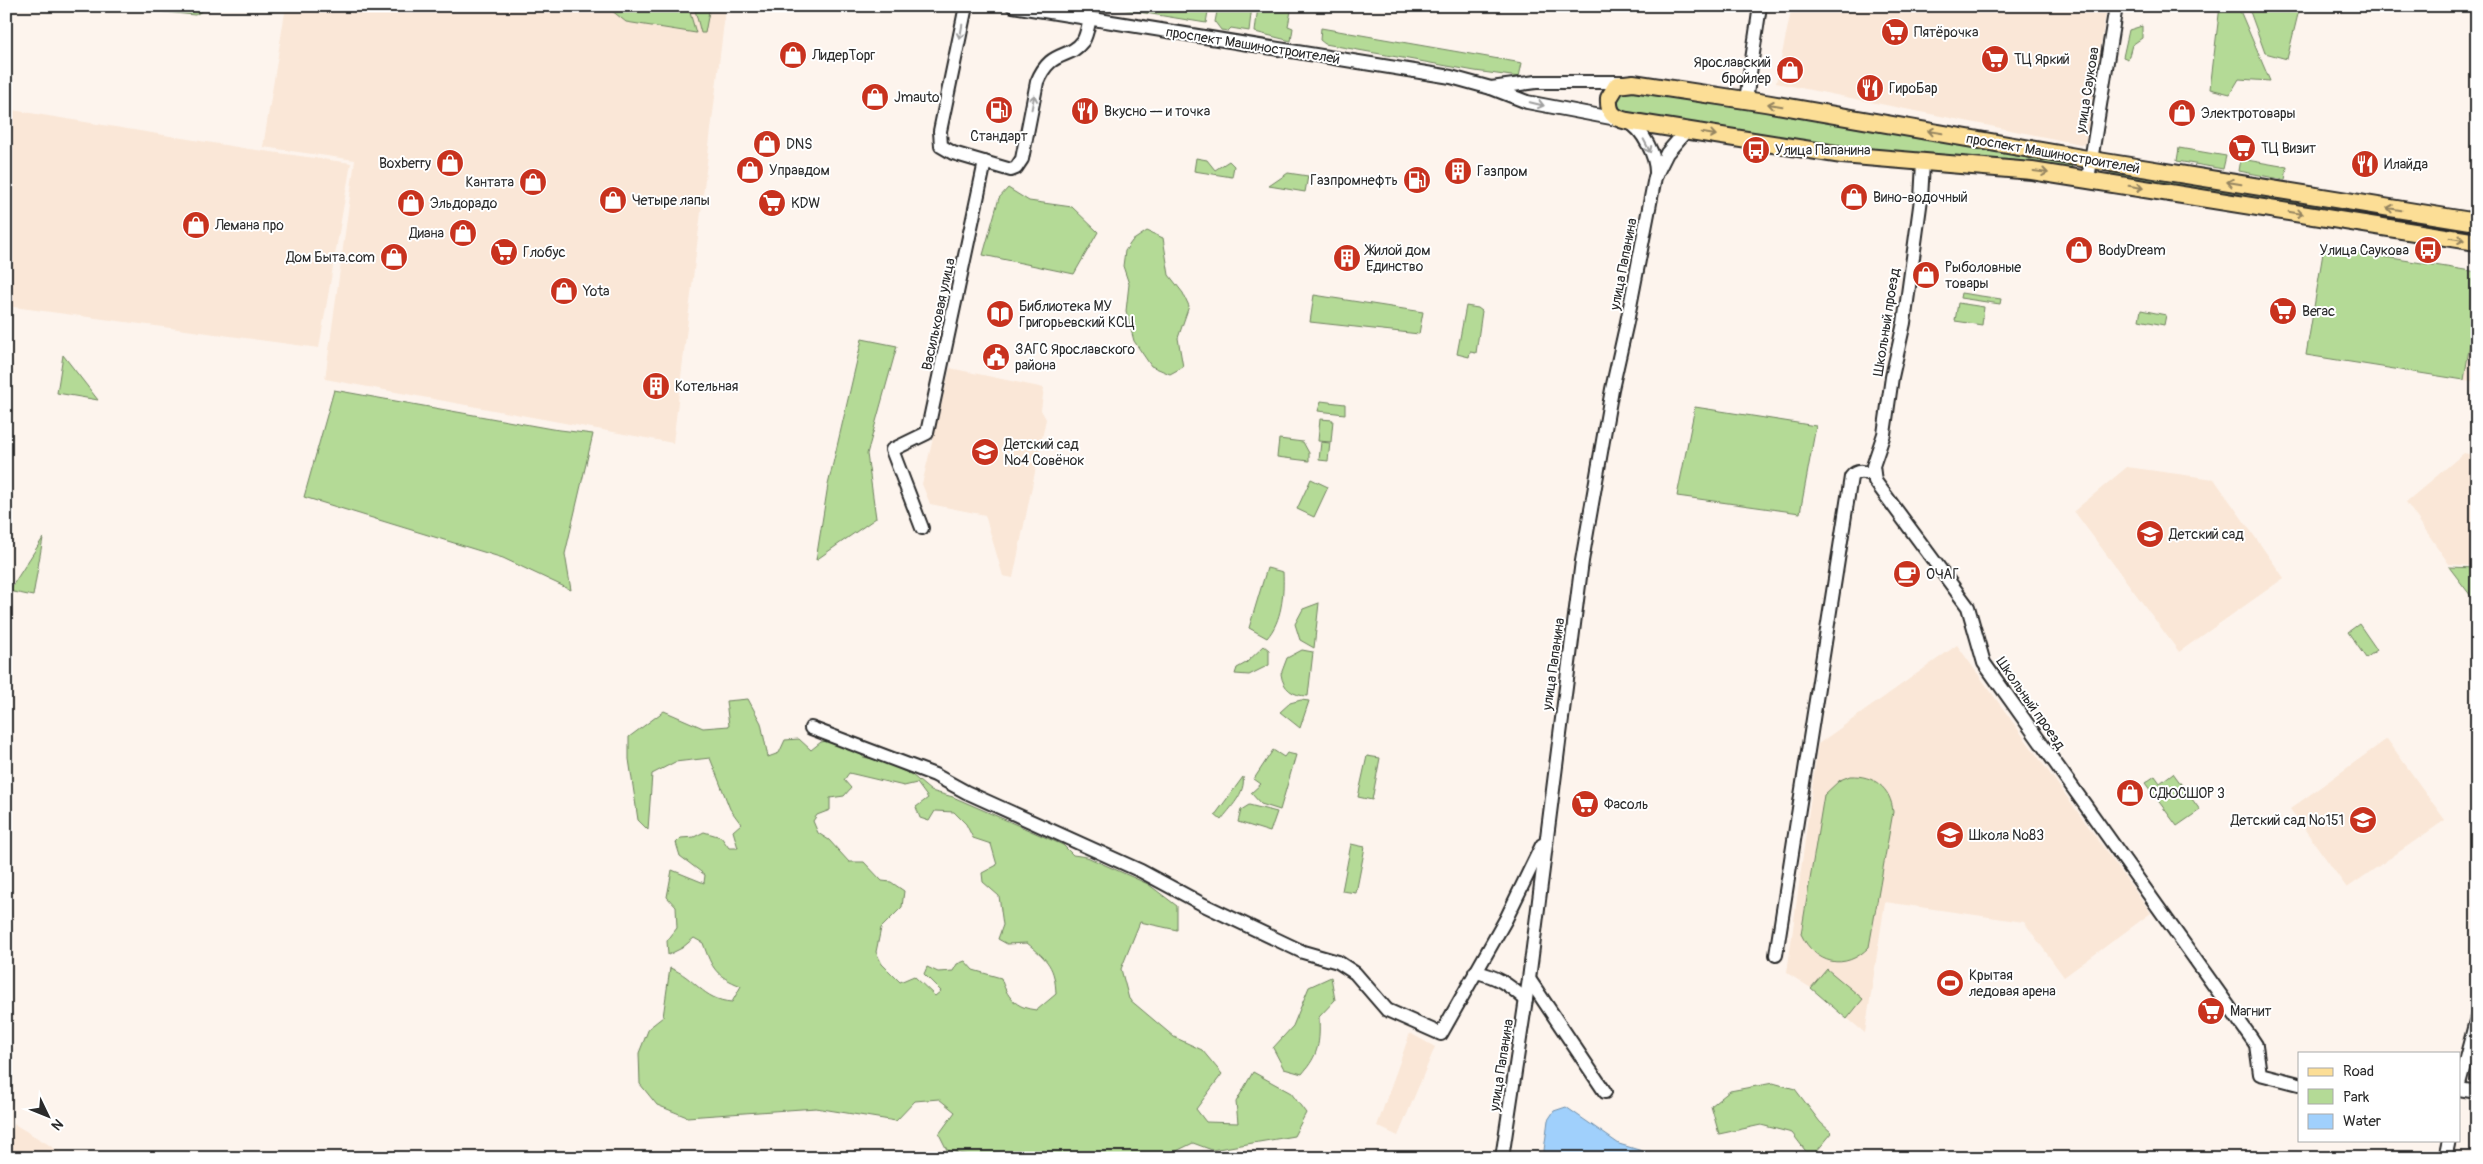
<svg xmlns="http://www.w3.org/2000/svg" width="2483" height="1164" font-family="Pangolin,sans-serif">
	<rect width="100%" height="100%" fill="#fdf4ed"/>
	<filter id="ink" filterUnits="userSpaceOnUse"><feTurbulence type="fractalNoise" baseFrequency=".02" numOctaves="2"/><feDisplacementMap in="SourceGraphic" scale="10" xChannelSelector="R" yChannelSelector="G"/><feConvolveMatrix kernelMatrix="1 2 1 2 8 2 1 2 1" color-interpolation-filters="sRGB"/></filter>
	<g filter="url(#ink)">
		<g fill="#fae7d7">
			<polygon points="286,6 726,6 673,443 325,379 355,160 263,147"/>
			<polygon points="1792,6 2107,6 2085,145 1776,83"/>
			<polygon points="6,109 249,149 351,163 319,348 6,306"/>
			<polygon points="2477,300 2477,382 2464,380"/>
			<polygon points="950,368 1044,388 1041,410 1046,419 1013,578 1003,576 985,515 930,504 922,484"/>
			<polygon points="2464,453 2477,456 2477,567 2449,564 2406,502"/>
			<polygon points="2127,467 2214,479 2284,578 2179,652 2074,511"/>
			<polygon points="1957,645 2151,913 2064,977 2024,922 1885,902 1865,1033 1811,988 1787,973 1818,744"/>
			<polygon points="2387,739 2445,820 2347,888 2290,809"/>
			<polygon points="1410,1033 1435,1047 1398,1136 1377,1126"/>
			<polygon points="14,1124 46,1143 69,1158 6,1158"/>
		</g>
		<g fill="#b4da96" stroke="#708260" fill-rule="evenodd">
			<polygon points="145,6 211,6 195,15 164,12"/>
			<polygon points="606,6 688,6 696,33 626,22"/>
			<polygon points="694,6 710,6 705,33 701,33"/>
			<polygon points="1103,6 1209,6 1206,23"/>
			<polygon points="1218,6 1252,6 1249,31 1231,28 1228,31 1221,30 1215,22"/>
			<polygon points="1258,6 1272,6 1291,11 1288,26 1293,28 1291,41 1255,32"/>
			<polygon points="2220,6 2238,6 2270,81 2239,79 2230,94 2210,89"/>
			<polygon points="2248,6 2300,6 2287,59 2265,53"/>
			<polygon points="2142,26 2142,38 2132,45 2128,59 2123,57 2129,30"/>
			<polygon points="1321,28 1522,63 1519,77 1475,71 1325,44 1320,40"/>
			<polygon points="1625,90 1732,105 2072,164 2071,169 1995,159 1843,147 1628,114 1618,109 1616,102 1618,94"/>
			<polygon points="2179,148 2226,156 2223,169 2177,161"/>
			<polygon points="1196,158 1207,160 1215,170 1229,161 1234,166 1232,177 1194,171"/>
			<polygon points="2241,159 2287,167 2285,180 2239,171"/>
			<polygon points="2111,170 2477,230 2477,235 2110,175"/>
			<polygon points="1288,173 1308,176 1305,192 1269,186"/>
			<polygon points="1008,188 1029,201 1072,207 1098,232 1074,274 983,255 999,198"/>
			<polygon points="1147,231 1163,238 1169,275 1183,293 1189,306 1178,338 1183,367 1170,374 1151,366 1134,341 1126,311 1129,284 1123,266 1125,251 1132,241"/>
			<polygon points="2324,247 2477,272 2477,300 2464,380 2306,355"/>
			<polygon points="1961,293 2001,299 2000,304 1960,298"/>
			<polygon points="1314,295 1423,312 1419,334 1310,322"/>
			<polygon points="1958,303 1984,307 1982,325 1955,321"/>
			<polygon points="1466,306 1478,308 1482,311 1476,353 1470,352 1469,357 1457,354"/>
			<polygon points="2141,310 2166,315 2164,325 2139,320"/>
			<polygon points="862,339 897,346 867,454 876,518 816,560 828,485"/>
			<polygon points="63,355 98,400 57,393"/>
			<polygon points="334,390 552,429 593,434 565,554 571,590 503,558 304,497"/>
			<polygon points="1321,401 1345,404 1345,414 1318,411"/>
			<polygon points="1695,407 1816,426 1800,513 1677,496"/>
			<polygon points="1320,419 1333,420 1331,442 1318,441"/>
			<polygon points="1279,439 1303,442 1309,453 1309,461 1277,457"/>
			<polygon points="1321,442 1330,443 1328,461 1319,460"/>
			<polygon points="1311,479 1328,487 1314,517 1297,509"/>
			<polygon points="43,538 33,596 9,591"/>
			<polygon points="2449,567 2477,568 2477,604"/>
			<path d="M1267,568l16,4c1,22 -1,49 -16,66l-18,-10z"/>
			<polygon points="1319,603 1314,648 1300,640 1295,624 1303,609"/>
			<polygon points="2359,624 2377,650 2366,658 2348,632"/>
			<polygon points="1264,646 1269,650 1269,665 1249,675 1235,674 1237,668 1246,663"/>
			<path d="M1302,650l11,2 -5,44c-15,0 -25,-7 -27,-22l6,-16z"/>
			<path d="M748,699l13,24 7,34 11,-4 6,-13 14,-1 12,11 10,-8 16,-3 16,7 10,11 19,4 30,14 19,16 22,6 110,48 10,10 14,2 61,27 29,22v24l-37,-8 -19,47 8,30 45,38 28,13 20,24 -26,35 10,13 32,1 -2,-21 17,-30 38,21 15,20 -12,23 -82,14 -19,-7 -31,15h-183l-32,-8 -8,-16 16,-22 -16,-13 -24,2 -19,20 -80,-13 -129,9 -30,-12 -17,-21 -1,-31 10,-25 14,-11 7,-49c25,9 32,32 62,34l9,-16c-25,-10 -29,-17 -38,-43l-9,-5 -12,10 -14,7 -1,-14 10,-13 -1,-21 -9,-10 5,-27 32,13 1,-8 -25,-19 -4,-13 5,-5 13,-1 10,-5 17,5 8,11h9l-5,-17 8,-7 -11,-15 -20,-51 -35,4 -23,12 -4,56 -10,-10 -9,-61v-22l35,-26 39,17 26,-2 -3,-25zM849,773l55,13 13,-3 11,15 -12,9 4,11 9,3 6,-10 19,1 12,12 7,14 18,6 6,21 -15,8 1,9 16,14 4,29 -5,14 9,5 20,-1c21,17 28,24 29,51l-19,16c-22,-2 -30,-13 -36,-32l-28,-8 -8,-9 -8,3 -4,7 -15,1 -11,-5 -3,7 17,17 -6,5 -21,-20 -14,6 -18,-18 -6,-12 5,-24 21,-21 2,-16 -13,-9 -9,-1 -18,-19h-15l-20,-22 -11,-7 -5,-12 4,-6 13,-5v-12l14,-2 7,-8 -7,-8z"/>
			<polygon points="1301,700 1309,701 1300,728 1280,712 1290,703"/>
			<polygon points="1273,750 1284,757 1287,753 1296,755 1280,810 1261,804 1251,793 1261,784 1254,779"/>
			<polygon points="1367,756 1380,758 1372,800 1358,797"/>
			<polygon points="2173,773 2200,810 2177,826 2145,783 2155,776 2160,783"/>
			<path d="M1850,776c24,-1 41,12 43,36l-24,135c-24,25 -54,17 -68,-13l23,-139 16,-15z"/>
			<path d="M1243,777c3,16 -13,31 -22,43l-6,-5z"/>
			<polygon points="1249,805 1277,812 1270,832 1238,822 1241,810"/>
			<polygon points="1351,844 1365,847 1356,893 1342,891"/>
			<polygon points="1827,969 1863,999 1847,1019 1811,988"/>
			<path d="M1331,977l4,23 -16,17c1,26 0,37 -17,57l-18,-5 -11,-21 20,-22 16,-39z"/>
			<polygon points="1773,1083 1795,1089 1820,1122 1832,1133 1811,1158 1792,1133 1761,1125 1719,1134 1711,1106 1730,1091"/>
		</g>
		<g fill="#a0d0fc" stroke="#718ea8">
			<polygon points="1566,1107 1619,1144 1665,1158 1543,1158 1548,1120 1554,1111"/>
			<polygon points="1732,1152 1771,1158 1674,1158"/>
		</g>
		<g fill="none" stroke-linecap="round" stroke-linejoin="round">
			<g stroke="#2b2b2b" stroke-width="16">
				<g id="minor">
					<path d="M966,6l-26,125 1,15 12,7 58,17 5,-2 6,-9 15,-77c14,-34 31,-21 46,-41 4,-6 5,-16 7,-23"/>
					<path d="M1013,6l438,71 40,11 36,14 100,19c16,8 30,36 29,54"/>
					<polyline points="1491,88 1536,82 1626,82"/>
					<polyline points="1746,100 1760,6"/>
					<polyline points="1923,163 1921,199 1904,323 1892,377 1884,434 1873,466 1875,481 1968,607 1984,663 2252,1039 2256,1045 2260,1074 2299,1084"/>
					<polyline points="2088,179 2116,6"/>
					<polyline points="922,528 892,450 927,433 985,162"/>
					<polyline points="811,728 935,775 966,792 1141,871 1204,905 1303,952 1338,962 1355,973 1387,1010 1441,1034 1506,919 1542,845"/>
					<path d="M1776,955l75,-478c6,-8 14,-5 22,-2"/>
					<path d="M1475,972c22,4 34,13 51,28"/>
					<polyline points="1529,979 1605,1092"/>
					<polyline points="2459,1084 2477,1017"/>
					<polyline points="2459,1089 2477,1092"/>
					<polyline points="1502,1158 1529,979 1582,561 1612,389 1627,322 1655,177 1667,153 1686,131"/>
					<polyline points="2445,1158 2449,1140"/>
				</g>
			</g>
			<g stroke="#2b2b2b" stroke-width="20">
				<path id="major" d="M2477,222l-372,-60 -340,-59 -132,-20 -16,2 -8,13c-1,14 4,20 18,23l215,34 190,16 445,71"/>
			</g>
			<use href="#minor" stroke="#fff" stroke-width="12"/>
			<use href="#major" stroke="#fcde96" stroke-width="16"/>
		</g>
		<defs><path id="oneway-shaft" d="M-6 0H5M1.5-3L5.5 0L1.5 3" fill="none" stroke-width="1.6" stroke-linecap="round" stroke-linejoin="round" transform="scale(1.25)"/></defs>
		<g stroke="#a0a0a0">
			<use href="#oneway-shaft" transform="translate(961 32) rotate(100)"/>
			<use href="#oneway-shaft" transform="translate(1033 102) rotate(-79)"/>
			<use href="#oneway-shaft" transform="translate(1537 104) rotate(13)"/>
			<use href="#oneway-shaft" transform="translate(1647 146) rotate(63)"/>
		</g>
		<g stroke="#948460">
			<use href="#oneway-shaft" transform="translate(1775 105) rotate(-171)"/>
			<use href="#oneway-shaft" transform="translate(1935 132) rotate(-170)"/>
			<use href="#oneway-shaft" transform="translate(1709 134) rotate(9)"/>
			<use href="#oneway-shaft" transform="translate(2041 172) rotate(8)"/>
			<use href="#oneway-shaft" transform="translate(2234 183) rotate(-171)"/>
			<use href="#oneway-shaft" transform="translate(2136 187) rotate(9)"/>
			<use href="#oneway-shaft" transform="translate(2394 209) rotate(-171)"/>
			<use href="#oneway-shaft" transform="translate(2296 213) rotate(9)"/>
			<use href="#oneway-shaft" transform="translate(2457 239) rotate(9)"/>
		</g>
	</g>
	<defs>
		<g id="supermarket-disc" transform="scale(1.4375)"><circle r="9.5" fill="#c8321e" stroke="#fff"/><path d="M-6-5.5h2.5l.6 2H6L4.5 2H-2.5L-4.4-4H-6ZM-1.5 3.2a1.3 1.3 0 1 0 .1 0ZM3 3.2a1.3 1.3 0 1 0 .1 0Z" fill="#fff"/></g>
		<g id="shop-disc" transform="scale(1.4375)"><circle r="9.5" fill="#c8321e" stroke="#fff"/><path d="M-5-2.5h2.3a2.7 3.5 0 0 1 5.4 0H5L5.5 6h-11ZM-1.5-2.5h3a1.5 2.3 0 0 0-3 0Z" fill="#fff"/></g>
		<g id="restaurant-disc" transform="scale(1.4375)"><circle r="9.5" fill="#c8321e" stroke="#fff"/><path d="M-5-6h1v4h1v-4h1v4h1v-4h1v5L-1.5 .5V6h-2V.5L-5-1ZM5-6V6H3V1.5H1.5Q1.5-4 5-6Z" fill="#fff"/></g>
		<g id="fuel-disc" transform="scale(1.4375)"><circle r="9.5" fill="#c8321e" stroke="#fff"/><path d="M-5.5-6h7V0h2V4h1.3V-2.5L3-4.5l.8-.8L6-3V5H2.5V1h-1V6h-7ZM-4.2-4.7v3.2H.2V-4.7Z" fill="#fff"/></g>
		<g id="bus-disc" transform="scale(1.4375)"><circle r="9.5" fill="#c8321e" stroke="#fff"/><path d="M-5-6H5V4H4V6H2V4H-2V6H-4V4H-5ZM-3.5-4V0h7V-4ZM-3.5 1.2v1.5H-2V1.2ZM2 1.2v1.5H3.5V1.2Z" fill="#fff"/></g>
		<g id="building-disc" transform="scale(1.4375)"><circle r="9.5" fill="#c8321e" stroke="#fff"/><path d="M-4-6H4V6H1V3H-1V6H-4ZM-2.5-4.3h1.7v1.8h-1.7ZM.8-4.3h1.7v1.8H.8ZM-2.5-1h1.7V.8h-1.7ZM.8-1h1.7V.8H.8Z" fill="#fff"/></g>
		<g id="library-disc" transform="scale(1.4375)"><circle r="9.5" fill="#c8321e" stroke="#fff"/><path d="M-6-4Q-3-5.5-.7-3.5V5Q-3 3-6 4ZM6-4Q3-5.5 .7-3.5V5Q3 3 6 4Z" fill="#fff"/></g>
		<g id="civic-disc" transform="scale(1.4375)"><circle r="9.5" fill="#c8321e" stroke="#fff"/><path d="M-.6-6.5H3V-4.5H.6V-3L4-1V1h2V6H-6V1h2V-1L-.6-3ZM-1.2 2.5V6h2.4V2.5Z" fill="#fff"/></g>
		<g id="school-disc" transform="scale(1.4375)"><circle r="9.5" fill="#c8321e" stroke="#fff"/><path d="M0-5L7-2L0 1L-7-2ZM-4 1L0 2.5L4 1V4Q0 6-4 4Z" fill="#fff"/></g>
		<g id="cafe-disc" transform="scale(1.4375)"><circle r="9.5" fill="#c8321e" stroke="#fff"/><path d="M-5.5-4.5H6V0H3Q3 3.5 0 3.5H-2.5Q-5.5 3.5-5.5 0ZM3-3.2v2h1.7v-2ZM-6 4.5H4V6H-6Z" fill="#fff"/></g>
		<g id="stadium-disc" transform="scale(1.4375)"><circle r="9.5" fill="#c8321e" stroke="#fff"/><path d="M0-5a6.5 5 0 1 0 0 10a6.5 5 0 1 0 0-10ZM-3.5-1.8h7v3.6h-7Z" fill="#fff"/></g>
	</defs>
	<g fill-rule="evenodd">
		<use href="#supermarket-disc" x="1895" y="32"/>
		<use href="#shop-disc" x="793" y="55"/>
		<use href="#supermarket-disc" x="1995" y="59"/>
		<use href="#shop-disc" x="1790" y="70"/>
		<use href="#restaurant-disc" x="1870" y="88"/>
		<use href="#shop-disc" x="875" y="97"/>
		<use href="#fuel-disc" x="999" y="110"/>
		<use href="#restaurant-disc" x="1085" y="111"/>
		<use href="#shop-disc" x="2182" y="113"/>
		<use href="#shop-disc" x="767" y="144"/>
		<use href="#supermarket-disc" x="2242" y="148"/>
		<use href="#bus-disc" x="1756" y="150"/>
		<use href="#shop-disc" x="450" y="163"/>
		<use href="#restaurant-disc" x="2365" y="164"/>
		<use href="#shop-disc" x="750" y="170"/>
		<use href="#building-disc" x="1458" y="171"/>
		<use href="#fuel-disc" x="1417" y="180"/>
		<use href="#shop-disc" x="533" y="182"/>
		<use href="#shop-disc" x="1854" y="197"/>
		<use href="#shop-disc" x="613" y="200"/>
		<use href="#shop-disc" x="411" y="203"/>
		<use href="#supermarket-disc" x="772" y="203"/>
		<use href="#shop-disc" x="196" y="225"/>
		<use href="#shop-disc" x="463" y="233"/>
		<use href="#shop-disc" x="2079" y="250"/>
		<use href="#bus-disc" x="2428" y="250"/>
		<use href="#supermarket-disc" x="504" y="252"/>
		<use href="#shop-disc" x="394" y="257"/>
		<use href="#building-disc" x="1347" y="258"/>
		<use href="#shop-disc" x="1926" y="275"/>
		<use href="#shop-disc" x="564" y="291"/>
		<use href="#supermarket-disc" x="2283" y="311"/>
		<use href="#library-disc" x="1000" y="314"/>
		<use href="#civic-disc" x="996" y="357"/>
		<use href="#building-disc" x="656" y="386"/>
		<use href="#school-disc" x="985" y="452"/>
		<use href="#school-disc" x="2150" y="534"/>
		<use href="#cafe-disc" x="1907" y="574"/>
		<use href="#shop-disc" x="2130" y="793"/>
		<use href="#supermarket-disc" x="1585" y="804"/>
		<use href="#school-disc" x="2363" y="820"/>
		<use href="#school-disc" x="1950" y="835"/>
		<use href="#stadium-disc" x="1950" y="983"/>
		<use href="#supermarket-disc" x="2211" y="1011"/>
	</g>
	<g text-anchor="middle" stroke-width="4" stroke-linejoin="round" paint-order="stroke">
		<g font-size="14" fill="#2b2b2b" stroke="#fff" text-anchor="start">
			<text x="1914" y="37">Пятёрочка</text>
			<text x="812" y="60">ЛидерТорг</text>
			<text x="2014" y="64">ТЦ Яркий</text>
			<text x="1771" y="67" text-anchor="end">Ярославский<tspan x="1771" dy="16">бройлер</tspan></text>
			<text x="1889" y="93">ГироБар</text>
			<text x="894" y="102">Jmauto</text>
			<text x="1104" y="116">Вкусно — и точка</text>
			<text x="2201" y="118">Электротовары</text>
			<text x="999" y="141" text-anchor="middle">Стандарт</text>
			<text x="786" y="149">DNS</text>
			<text x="2261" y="153">ТЦ Визит</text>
			<text x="1775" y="155">Улица Папанина</text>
			<text x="431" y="168" text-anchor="end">Boxberry</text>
			<text x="2384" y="169">Илайда</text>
			<text x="769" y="175">Управдом</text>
			<text x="1477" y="176">Газпром</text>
			<text x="1398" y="185" text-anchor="end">Газпромнефть</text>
			<text x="514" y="187" text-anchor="end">Кантата</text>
			<text x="1873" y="202">Вино-водочный</text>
			<text x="632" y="205">Четыре лапы</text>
			<text x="430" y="208">Эльдорадо</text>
			<text x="791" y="208">KDW</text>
			<text x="215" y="230">Лемана про</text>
			<text x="444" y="238" text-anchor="end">Диана</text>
			<text x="1366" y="255">Жилой дом<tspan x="1366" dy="16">Единство</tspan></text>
			<text x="2098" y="255">BodyDream</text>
			<text x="2409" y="255" text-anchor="end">Улица Саукова</text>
			<text x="523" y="257">Глобус</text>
			<text x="375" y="262" text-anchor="end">Дом Быта.com</text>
			<text x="1945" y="272">Рыболовные<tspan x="1945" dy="16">товары</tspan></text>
			<text x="583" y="296">Yota</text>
			<text x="1019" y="311">Библиотека МУ<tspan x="1019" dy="16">Григорьевский КСЦ</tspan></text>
			<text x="2302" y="316">Вегас</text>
			<text x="1015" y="354">ЗАГС Ярославского<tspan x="1015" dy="16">района</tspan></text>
			<text x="675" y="391">Котельная</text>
			<text x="1004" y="449">Детский сад<tspan x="1004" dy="16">№4 Совёнок</tspan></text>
			<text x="2169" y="539">Детский сад</text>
			<text x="1926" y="579">ОЧАГ</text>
			<text x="2149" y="798">СДЮСШОР 3</text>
			<text x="1604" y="809">Фасоль</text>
			<text x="2344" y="825" text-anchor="end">Детский сад №151</text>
			<text x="1969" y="840">Школа №83</text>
			<text x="1969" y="980">Крытая<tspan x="1969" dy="16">ледовая арена</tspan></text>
			<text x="2230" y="1016">Магнит</text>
		</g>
		<g font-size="14" fill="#2b2b2b" stroke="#fff">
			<text transform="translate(1253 45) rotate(9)" y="5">проспект Машиностроителей</text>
			<text transform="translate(2087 90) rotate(-81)" y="5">улица Саукова</text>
			<text transform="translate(2053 153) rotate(10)" y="5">проспект Машиностроителей</text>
			<text transform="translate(1623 264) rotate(-79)" y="5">улица Папанина</text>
			<text transform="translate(938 314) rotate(-78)" y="5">Васильковая улица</text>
			<text transform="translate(1886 322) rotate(-81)" y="5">Школьный проезд</text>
			<text transform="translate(1553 664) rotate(-82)" y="5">улица Папанина</text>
			<text transform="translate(2031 703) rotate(55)" y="5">Школьный проезд</text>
			<text transform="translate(1501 1065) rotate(-81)" y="5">улица Папанина</text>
		</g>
	</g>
	<rect width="2483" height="1164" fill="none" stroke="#fff" stroke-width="25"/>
	<rect x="12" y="12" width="2458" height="1139" fill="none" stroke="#2b2b2b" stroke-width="2" filter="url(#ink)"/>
	<rect x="2298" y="1052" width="162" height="90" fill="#ffffff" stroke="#aaaaaa"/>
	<rect x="2308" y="1068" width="25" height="8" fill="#fcde96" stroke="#aaaaaa"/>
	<text x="2343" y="1076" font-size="15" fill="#2b2b2b">Road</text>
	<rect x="2308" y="1089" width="25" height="15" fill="#b4da96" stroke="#aaaaaa"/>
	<text x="2343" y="1102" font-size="15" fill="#2b2b2b">Park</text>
	<rect x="2308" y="1114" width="25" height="15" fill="#a0d0fc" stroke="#aaaaaa"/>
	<text x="2343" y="1126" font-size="15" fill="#2b2b2b">Water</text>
	<g transform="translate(48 1116) rotate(133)" stroke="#ffffff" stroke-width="4" paint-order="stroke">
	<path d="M0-4L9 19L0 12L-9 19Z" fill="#2b2b2b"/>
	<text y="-8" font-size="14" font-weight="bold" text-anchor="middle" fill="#2b2b2b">N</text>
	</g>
</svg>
